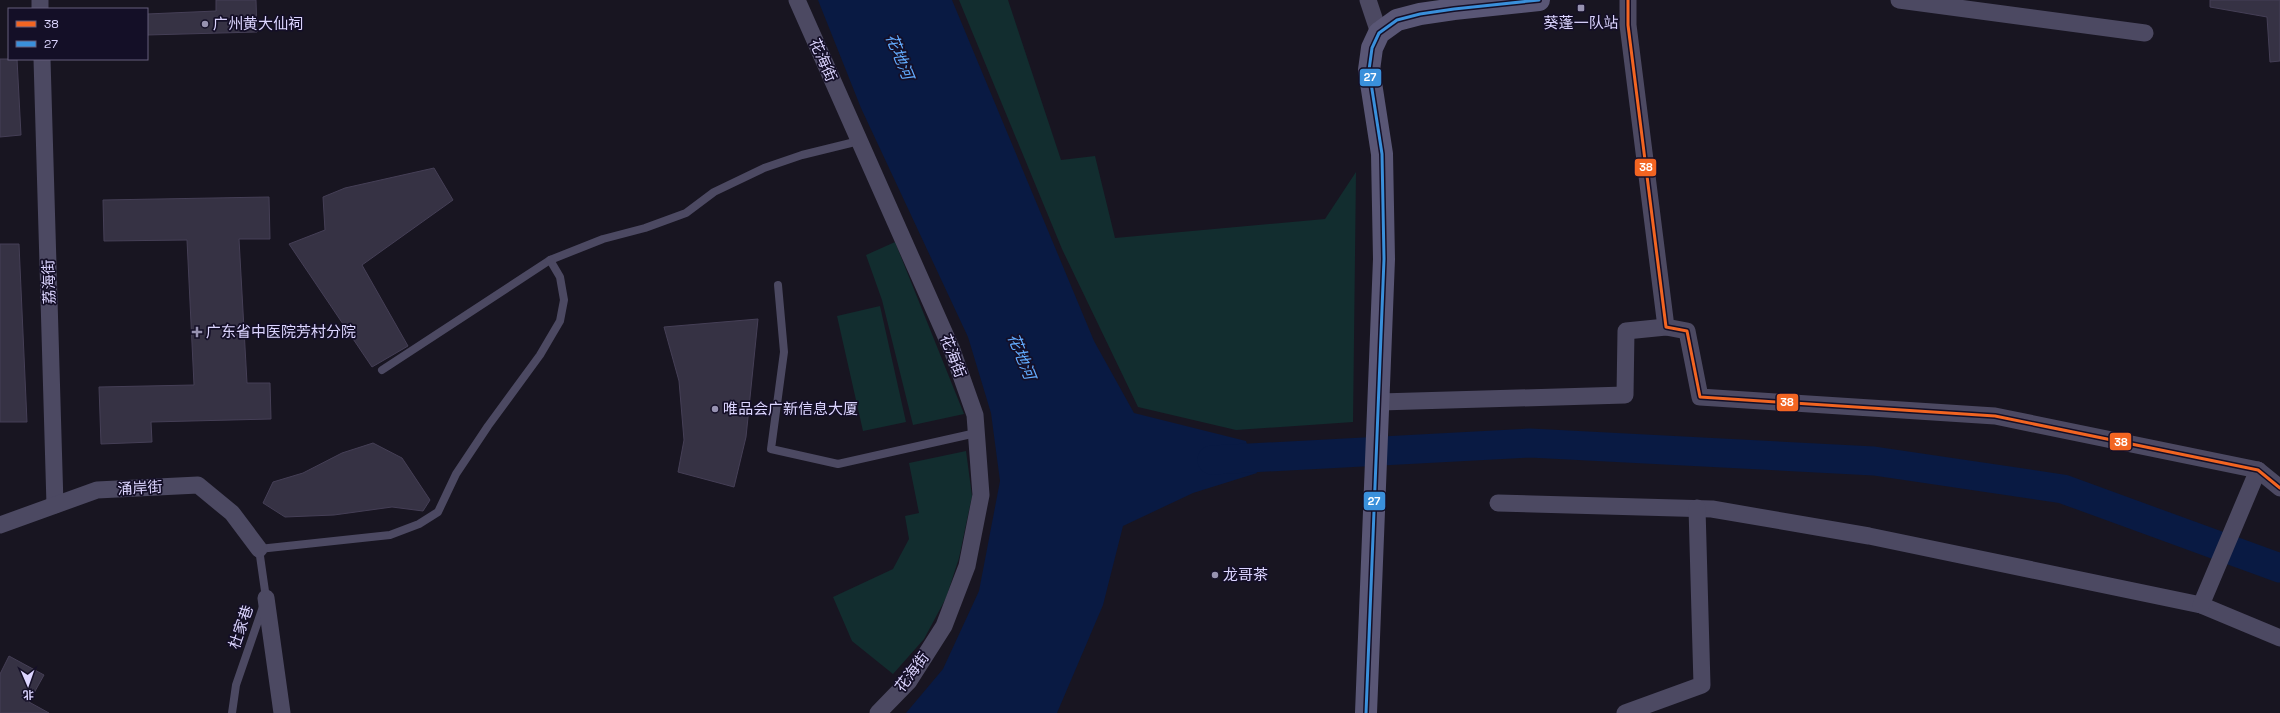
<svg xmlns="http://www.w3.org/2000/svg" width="2280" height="713" font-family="'Space Grotesk','Noto Sans SC',sans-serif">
	<rect width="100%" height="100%" fill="#181521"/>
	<g fill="#122d2f">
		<polygon points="959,0 1008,0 1061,160 1095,156 1115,238 1325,219 1356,172 1353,422 1236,430 1138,407 1062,249"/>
		<polygon points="895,242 964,414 913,425 882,300 866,255"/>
		<polygon points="880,306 906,422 863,431 837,316"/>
		<polygon points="966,451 972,496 959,558 946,598 924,639 893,674 852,641 833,597 893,569 909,539 905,516 919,513 909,463"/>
	</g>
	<polygon fill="#091a43" points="818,0 952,0 1094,341 1134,413 1246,441 1257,473 1193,493 1123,526 1103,605 1057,713 906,713 943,669 979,591 1000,481 991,413 968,337 861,108"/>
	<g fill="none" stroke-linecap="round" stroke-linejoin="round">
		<polyline stroke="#091a43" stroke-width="29" points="1212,460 1530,443 1874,461 2063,489 2280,568"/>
	</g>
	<g fill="#363244" stroke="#453f56">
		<polygon points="216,0 256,0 257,32 147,35 147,14 216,11"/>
		<polygon points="2210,0 2280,0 2280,61 2270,62 2267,17 2210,7"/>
		<polygon points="0,59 17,59 21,135 0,137"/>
		<polygon points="434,168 453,200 362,265 408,346 372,367 289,244 325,230 323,197 345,188"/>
		<polygon points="269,197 270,239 239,239 247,383 270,383 271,419 151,422 152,442 101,444 99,387 194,385 187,240 104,241 103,200"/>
		<polygon points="0,244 19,244 27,422 0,422"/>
		<polygon points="758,319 746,437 734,487 678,472 684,440 679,381 664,327"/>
		<polygon points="373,443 402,458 430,500 423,511 392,507 334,515 285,517 263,503 273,482 303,473 342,453"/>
		<polygon points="9,656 44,675 29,702 49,713 0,713 0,674"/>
	</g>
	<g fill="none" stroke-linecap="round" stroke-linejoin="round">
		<g stroke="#4c4962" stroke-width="8">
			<polyline points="778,285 784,352 771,449 838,464 976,433"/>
			<polyline points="382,370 550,260 603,239 645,228 686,213 714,192 764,168 802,155 859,141"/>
			<polyline points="232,713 236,685 266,598 259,549 390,535 419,524 438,512 456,474 488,426 540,355 560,321 564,300 560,277 550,260"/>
		</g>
		<g stroke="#4c4962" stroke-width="17">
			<polyline points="40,0 40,9"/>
			<polyline points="797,0 952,350 975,415 981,495 967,566 944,626 909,681 878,713"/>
			<polyline points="1368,0 1379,33"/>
			<polyline points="1628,0 1628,25 1666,327 1687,331 1700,397 1995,416 2258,470 2280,488"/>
			<polyline points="1899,0 2145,33"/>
			<polyline points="42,59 55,505"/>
			<polyline points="1380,402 1625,395 1626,331 1666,327"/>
			<polyline points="1498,503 1712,509 1869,536 2201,605 2280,638"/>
			<polyline points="0,525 97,490 198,485 232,513 259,549"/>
			<polyline points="266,598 282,713"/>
			<polyline points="2201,605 2258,470"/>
			<polyline points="1625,713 1702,685 1697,508"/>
		</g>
		<polyline stroke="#595675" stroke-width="22" points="1366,713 1384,259 1382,154 1369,70 1372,48 1379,33 1397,20 1420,14 1454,9 1539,0"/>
		<g stroke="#140f27" stroke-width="6">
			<polyline id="bus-1" points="1628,0 1628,25 1666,327 1687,331 1700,397 1995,416 2258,470 2280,488"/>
		</g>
		<g stroke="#140f27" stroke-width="6">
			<polyline id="bus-2" points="1366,713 1384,259 1382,154 1369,70 1372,48 1379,33 1397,20 1420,14 1454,9 1539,0"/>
		</g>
		<use href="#bus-1" stroke="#f26522" stroke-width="3"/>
		<use href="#bus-2" stroke="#3a90db" stroke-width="3"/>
	</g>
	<g fill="#9792b1" stroke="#140f27" stroke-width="1.5">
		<rect x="1577" y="4" width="8" height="8" rx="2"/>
		<circle cx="205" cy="24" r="4"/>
		<path d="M195 326h4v4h4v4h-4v4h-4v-4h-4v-4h4z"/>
		<circle cx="715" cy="409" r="4"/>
		<circle cx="1215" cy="575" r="4"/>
	</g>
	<g text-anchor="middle" stroke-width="3.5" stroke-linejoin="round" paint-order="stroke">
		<g font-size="15" fill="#dcd5ff" stroke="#140f27" text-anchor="start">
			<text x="1581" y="28" text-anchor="middle">葵蓬一队站</text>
			<text x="213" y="29">广州黄大仙祠</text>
			<text x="206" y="337">广东省中医院芳村分院</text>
			<text x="723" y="414">唯品会广新信息大厦</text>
			<text x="1223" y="580">龙哥茶</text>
		</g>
		<g font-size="15" fill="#dcd5ff" stroke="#140f27">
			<text transform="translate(823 60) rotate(66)" y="5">花海街</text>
			<text transform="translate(49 282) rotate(-92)" y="5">荔海街</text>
			<text transform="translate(953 356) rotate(69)" y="5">花海街</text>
			<text transform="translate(140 488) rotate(-3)" y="5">涌岸街</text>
			<text transform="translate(241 627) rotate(-71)" y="5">杜家巷</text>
			<text transform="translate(912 672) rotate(-53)" y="5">花海街</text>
		</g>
		<g font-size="16" font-style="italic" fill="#63acff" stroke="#140f27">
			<text transform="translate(900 56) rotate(68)" y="6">花地河</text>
			<text transform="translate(1022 356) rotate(68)" y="6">花地河</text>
		</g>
	</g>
	<g stroke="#140f27" stroke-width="1.5">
		<rect x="1359" y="68" width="23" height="19" rx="4" fill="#3a90db"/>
		<rect x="1634" y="158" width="23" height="19" rx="4" fill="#f26522"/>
		<rect x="1776" y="393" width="23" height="19" rx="4" fill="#f26522"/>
		<rect x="2109" y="432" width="23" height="19" rx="4" fill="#f26522"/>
		<rect x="1363" y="491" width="23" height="20" rx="4" fill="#3a90db"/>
	</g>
	<g font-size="11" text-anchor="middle" font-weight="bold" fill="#fff">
		<text x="1370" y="81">27</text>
		<text x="1646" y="171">38</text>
		<text x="1787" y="406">38</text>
		<text x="2121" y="446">38</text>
		<text x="1374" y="505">27</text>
	</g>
	<rect x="8" y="8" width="140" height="52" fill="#140f27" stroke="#645e7d"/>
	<rect x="16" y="21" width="20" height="6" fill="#f26522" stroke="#645e7d"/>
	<text x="44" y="28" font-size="12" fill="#dcd5ff">38</text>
	<rect x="16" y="41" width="20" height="6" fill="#3a90db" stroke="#645e7d"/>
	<text x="44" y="48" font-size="12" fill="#dcd5ff">27</text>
	<g transform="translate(28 685) rotate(178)" stroke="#140f27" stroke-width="3" paint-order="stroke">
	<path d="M0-3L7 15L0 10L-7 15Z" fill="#dcd5ff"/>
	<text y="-6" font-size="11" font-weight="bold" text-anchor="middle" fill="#dcd5ff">北</text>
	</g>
</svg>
